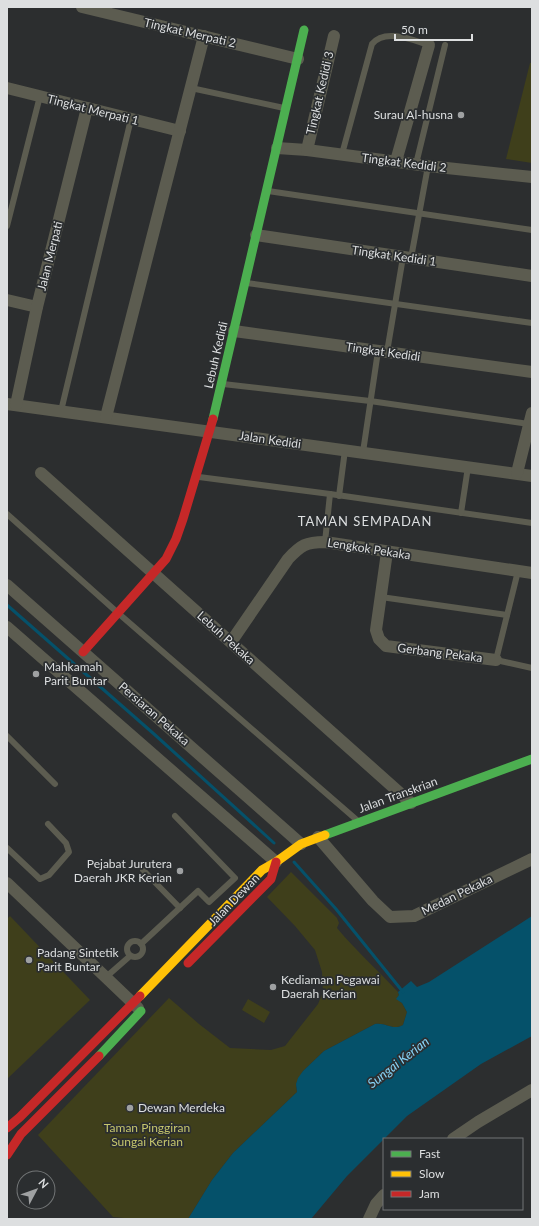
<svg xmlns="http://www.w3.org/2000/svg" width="539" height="1226" font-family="Lato,sans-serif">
	<rect width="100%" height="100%" fill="#2c2e2f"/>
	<g fill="#3f3f1b">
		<polygon points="530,63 532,63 532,163 506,159"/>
		<path d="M291,872l46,46 2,5 -2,5c19,23 41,42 61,64l1,3 -2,4 5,4 5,9 -4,13c-11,6 -17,-3 -28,-1l-51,27 -21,20 -7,13 1,8 -64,61 -21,27 -24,39h-53l-22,-2 -75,-82 131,-137 30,26 31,24 41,2 14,-4 33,-42 5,-12 -1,-20 -7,-22 -20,-24 -28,-29z"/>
		<polygon points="10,916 90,1000 7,1079 7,919"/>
		<polygon points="248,999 270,1012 264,1023 242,1010"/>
	</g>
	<path fill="#05516a" d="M532,916v120l-51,28 -74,52 -60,60 -36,43h-123l24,-39 21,-27 64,-61 -1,-8 2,-6 5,-7 21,-20 51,-27c11,-2 17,7 28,1l4,-13 -5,-9 -6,-4 3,-4 -1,-3 13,-11 6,6 12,-5z"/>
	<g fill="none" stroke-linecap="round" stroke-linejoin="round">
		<g stroke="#05516a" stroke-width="3">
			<polyline points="7,605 154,734 274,843"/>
			<polyline points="294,862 336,909 403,992"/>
		</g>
		<g stroke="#5c5c50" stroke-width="6">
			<polyline points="191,88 284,108"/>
			<path d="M342,154l30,-110c13,-16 40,-4 57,1"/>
			<polyline points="416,164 445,45"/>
			<polyline points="268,191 532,230"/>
			<polyline points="7,226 40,96"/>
			<polyline points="411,258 428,166"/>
			<polyline points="247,283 532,323"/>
			<polyline points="387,352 403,257"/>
			<polyline points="223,384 370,401 529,424"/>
			<polyline points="61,411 131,119"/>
			<polyline points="363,452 378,351"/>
			<polyline points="199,477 330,494 532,523"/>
			<polyline points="339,496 345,450"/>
			<polyline points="461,513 468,467"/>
			<polyline points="7,514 118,613 358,821"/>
			<polyline points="325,542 330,494"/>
			<polyline points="518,571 496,660 532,668"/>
			<polyline points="381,597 507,615"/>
			<polyline points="7,736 55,784"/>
			<polyline points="7,848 40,879 49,875 69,852 66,843 48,824"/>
			<polyline points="143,870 180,908"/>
			<circle cx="135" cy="949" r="8"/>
			<polyline points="141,944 198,891 209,902 235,878 175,816"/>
			<polyline points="106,977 130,956"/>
		</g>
		<g stroke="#5c5c50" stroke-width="12">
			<polyline points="82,7 298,59"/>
			<polyline points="7,88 180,131"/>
			<polyline points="277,148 307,150 428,166 532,177"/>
			<polyline points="307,150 334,36"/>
			<polyline points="396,161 429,45"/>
			<polyline points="256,235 532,276"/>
			<polyline points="7,300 37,307"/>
			<polyline points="234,331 532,372"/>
			<polyline points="7,404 532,476"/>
			<polyline points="16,405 37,307 87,108"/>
			<polyline points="106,417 204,36"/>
			<polyline points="41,473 411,803"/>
			<polyline points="517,473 532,413"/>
			<polyline points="387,552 376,630 379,639 386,646 496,660"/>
			<polyline points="7,585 301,844"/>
			<polyline points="7,627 276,862"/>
			<path d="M231,642l57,-83c13,-14 18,-17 37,-17l207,31"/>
			<polyline points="318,837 373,901 390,917 414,916 532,859"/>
			<polyline points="7,883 138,1008"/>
			<polyline points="453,1139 478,1122 532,1090"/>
			<polyline points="369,1219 376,1204 384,1195"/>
		</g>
		<g stroke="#4caf50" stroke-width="9">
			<polyline points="213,419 304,30"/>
			<polyline points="325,835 532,759"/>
			<polyline points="99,1056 141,1011"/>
		</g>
		<polyline stroke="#ffc107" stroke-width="9" points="140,996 262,870 276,862 301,844 325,835"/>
		<g stroke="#c62828" stroke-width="9">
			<polyline points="83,652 166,559 176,539 183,519 213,419"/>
			<polyline points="188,963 271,879 276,862"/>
			<polyline points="7,1128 20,1117 140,996"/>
			<polyline points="7,1155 21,1134 99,1056"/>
		</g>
	</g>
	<g fill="#9fa1a2" stroke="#2b2e30" stroke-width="1.5">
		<circle cx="461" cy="115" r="4"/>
		<circle cx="36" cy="674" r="4"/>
		<circle cx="180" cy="871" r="4"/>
		<circle cx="29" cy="960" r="4"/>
		<circle cx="273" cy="987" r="4"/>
		<circle cx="130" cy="1108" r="4"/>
	</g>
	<g text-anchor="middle" stroke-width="3.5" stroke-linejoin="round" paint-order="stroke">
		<g font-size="12" fill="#dddfe0" stroke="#2b2e30">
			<text transform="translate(190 33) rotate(13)" y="4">Tingkat Merpati 2</text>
			<text transform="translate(320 93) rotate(-77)" y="4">Tingkat Kedidi 3</text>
			<text transform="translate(93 110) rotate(14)" y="4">Tingkat Merpati 1</text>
			<text transform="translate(404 163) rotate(7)" y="4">Tingkat Kedidi 2</text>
			<text transform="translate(50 256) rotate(-76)" y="4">Jalan Merpati</text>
			<text transform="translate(394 256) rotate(8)" y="4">Tingkat Kedidi 1</text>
			<text transform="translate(383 352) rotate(8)" y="4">Tingkat Kedidi</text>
			<text transform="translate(216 355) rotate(-77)" y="4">Lebuh Kedidi</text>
			<text transform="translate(270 440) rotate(8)" y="4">Jalan Kedidi</text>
			<text transform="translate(369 549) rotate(9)" y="4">Lengkok Pekaka</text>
			<text transform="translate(226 638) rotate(42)" y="4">Lebuh Pekaka</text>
			<text transform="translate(440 653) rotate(7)" y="4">Gerbang Pekaka</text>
			<text transform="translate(154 714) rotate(41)" y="4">Persiaran Pekaka</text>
			<text transform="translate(398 795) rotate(-20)" y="4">Jalan Transkrian</text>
			<text transform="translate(457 895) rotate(-26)" y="4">Medan Pekaka</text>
			<text transform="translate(234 900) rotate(-46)" y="4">Jalan Dewan</text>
		</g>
		<g font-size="12" fill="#dddfe0" stroke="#2b2e30" text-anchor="start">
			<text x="453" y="119" text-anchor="end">Surau Al-husna</text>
			<text x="44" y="671">Mahkamah<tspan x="44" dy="14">Parit Buntar</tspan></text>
			<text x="172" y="868" text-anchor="end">Pejabat Jurutera<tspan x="172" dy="14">Daerah JKR Kerian</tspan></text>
			<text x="37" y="957">Padang Sintetik<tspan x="37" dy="14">Parit Buntar</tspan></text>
			<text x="281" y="984">Kediaman Pegawai<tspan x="281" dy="14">Daerah Kerian</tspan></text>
			<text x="138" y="1112">Dewan Merdeka</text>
		</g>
		<g font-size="12" fill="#c5c56c" stroke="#2b2e30">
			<text x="147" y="1132">Taman Pinggiran<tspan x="147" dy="14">Sungai Kerian</tspan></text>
		</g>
		<g font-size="13" letter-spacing="1" fill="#dddfe0" stroke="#2b2e30">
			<text x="365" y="526">TAMAN SEMPADAN</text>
		</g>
		<g font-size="13" font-style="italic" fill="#86d2f5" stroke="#2b2e30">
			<text transform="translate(398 1062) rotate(-38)" y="5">Sungai Kerian</text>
		</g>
	</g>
	<rect width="539" height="1226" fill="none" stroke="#dddfe0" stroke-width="16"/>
	<rect x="383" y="1138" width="140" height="72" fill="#2b2e30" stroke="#727576"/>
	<rect x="391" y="1151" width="20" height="6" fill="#4caf50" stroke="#727576"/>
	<text x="419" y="1158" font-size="12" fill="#dddfe0">Fast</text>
	<rect x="391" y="1171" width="20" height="6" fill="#ffc107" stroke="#727576"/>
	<text x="419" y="1178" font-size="12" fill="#dddfe0">Slow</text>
	<rect x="391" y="1191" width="20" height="6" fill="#c62828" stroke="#727576"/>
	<text x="419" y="1198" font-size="12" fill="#dddfe0">Jam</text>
	<g transform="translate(36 1190) rotate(49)"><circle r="19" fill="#2b2e30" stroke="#727576"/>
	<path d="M0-3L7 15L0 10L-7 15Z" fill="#9fa1a2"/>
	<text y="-6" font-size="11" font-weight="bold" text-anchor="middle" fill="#dddfe0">N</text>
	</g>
	<path d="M395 34v6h77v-6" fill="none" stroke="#dddfe0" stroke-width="2"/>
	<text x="401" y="34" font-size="12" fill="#dddfe0" stroke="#2b2e30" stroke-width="3" paint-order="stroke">50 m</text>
</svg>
